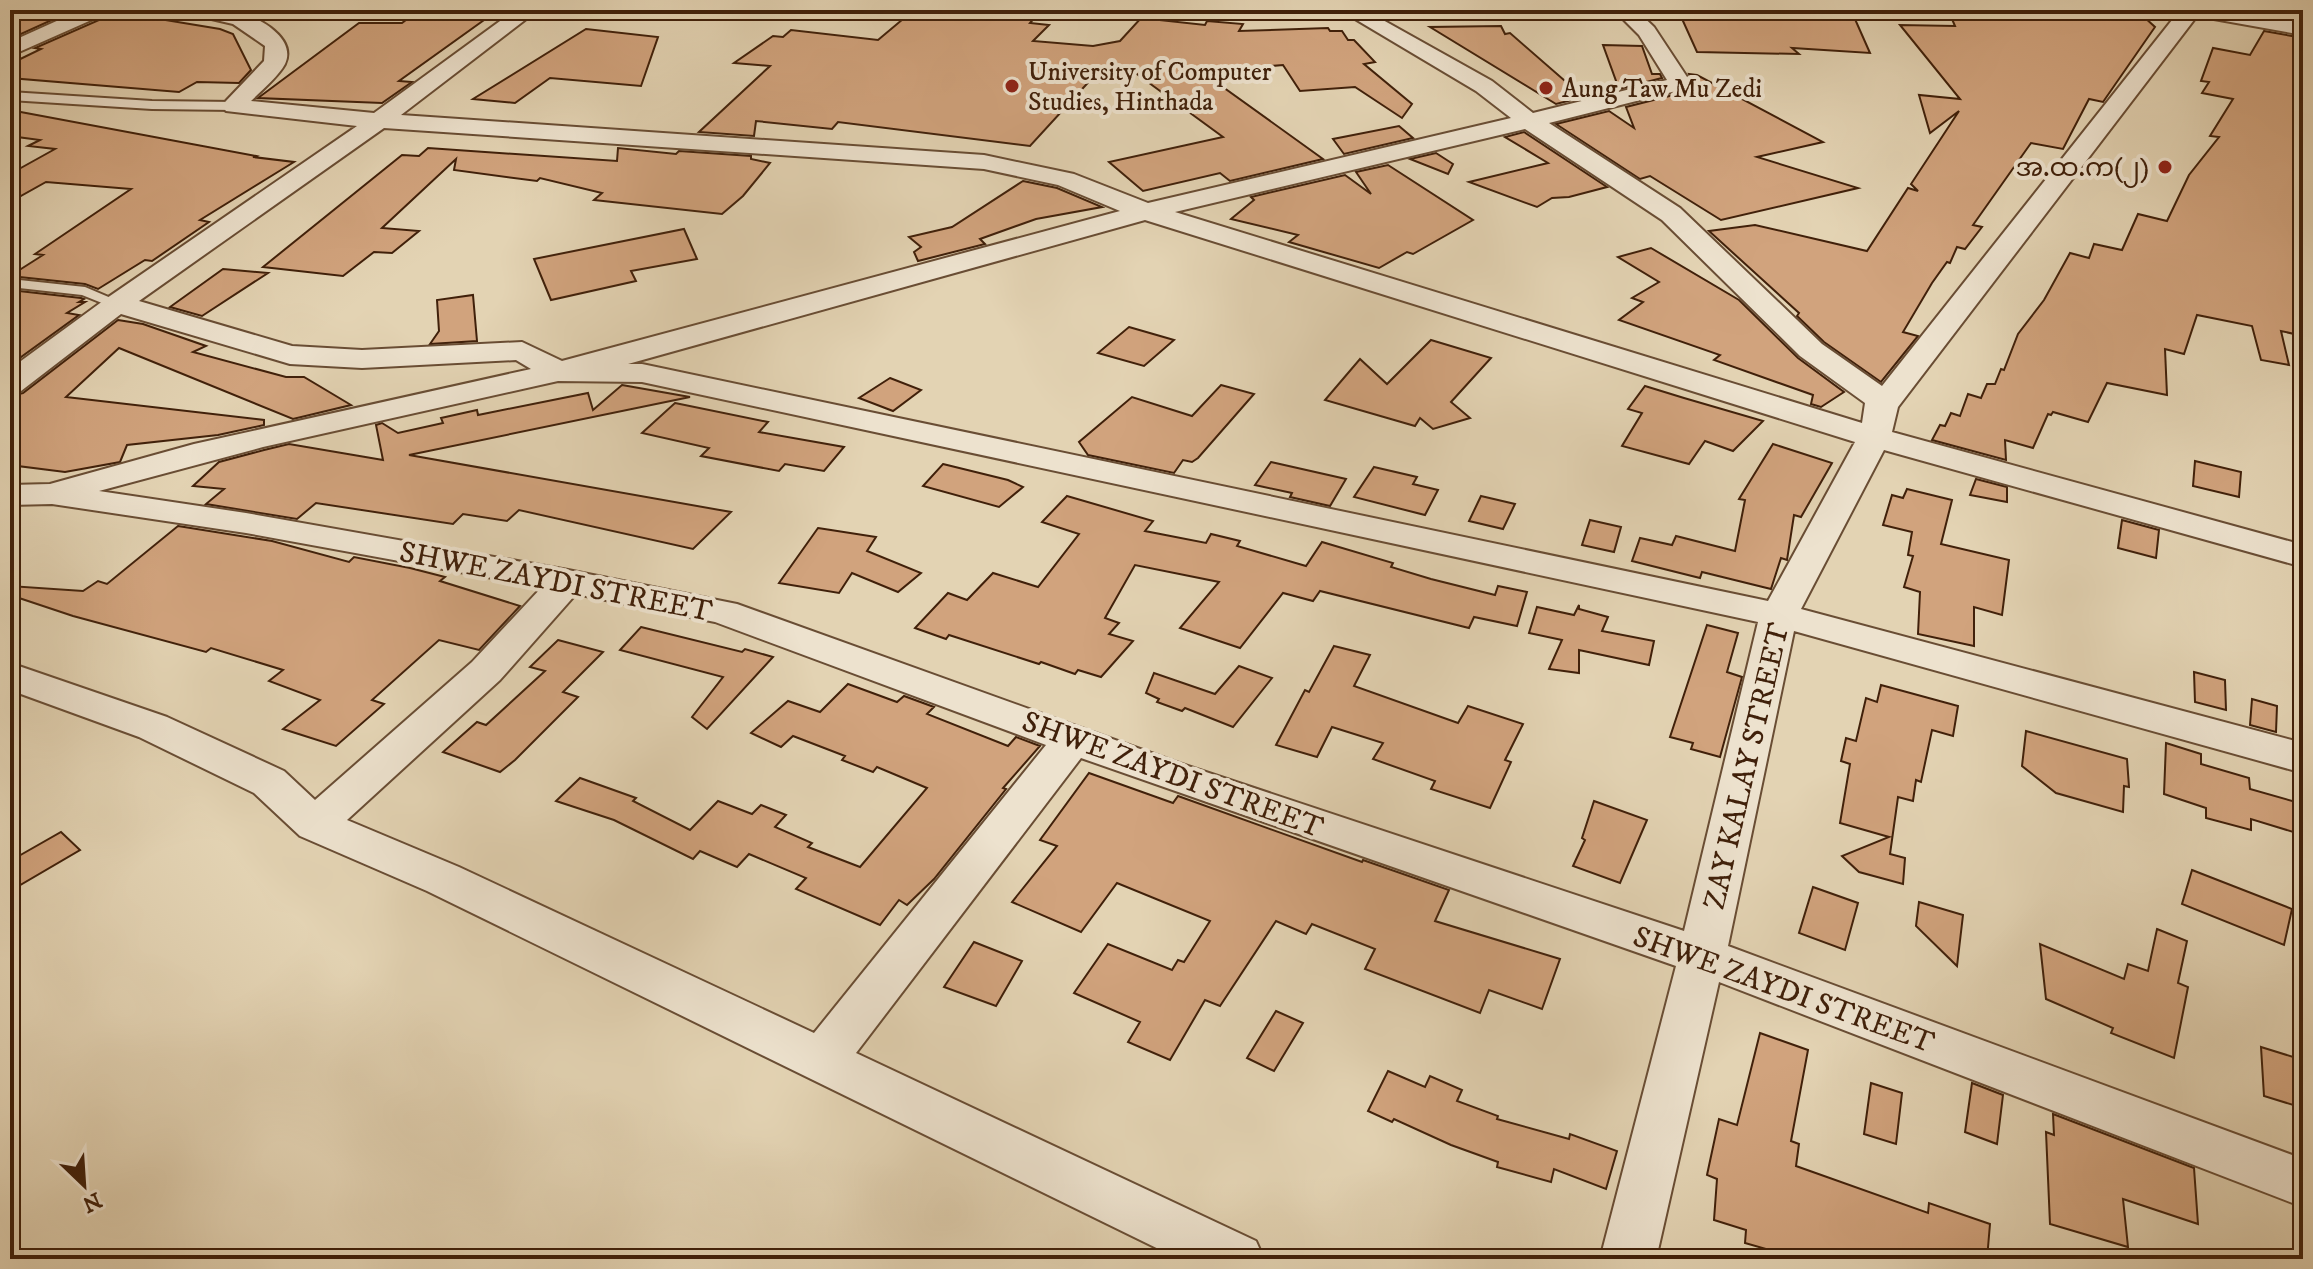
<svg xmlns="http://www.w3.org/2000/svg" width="2313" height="1269" font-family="'IM FELL DW Pica','Noto Sans Myanmar',serif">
	<rect width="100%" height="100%" fill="#e3d3b3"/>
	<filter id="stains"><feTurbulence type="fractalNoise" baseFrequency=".0025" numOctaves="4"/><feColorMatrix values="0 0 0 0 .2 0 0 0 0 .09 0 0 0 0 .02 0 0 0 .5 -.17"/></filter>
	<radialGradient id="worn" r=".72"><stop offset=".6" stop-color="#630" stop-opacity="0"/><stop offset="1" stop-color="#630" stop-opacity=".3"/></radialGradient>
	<g fill="#d1a37d" stroke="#40200a" stroke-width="2">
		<polygon points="10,10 74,10 10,39"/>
		<polygon points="419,10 498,10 399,81 412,82 382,103 258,98 359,23 402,23"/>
		<polygon points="932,10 1036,16 1030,23 1049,25 1033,41 1093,46 1120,41 1141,18 1205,25 1207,21 1243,24 1239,31 1328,28 1330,31 1342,31 1348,40 1354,40 1375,62 1364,64 1412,104 1402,118 1355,87 1300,91 1283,65 1202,72 1323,159 1230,181 1220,173 1143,191 1109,162 1223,137 1130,69 1095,75 1030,146 838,122 832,129 756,121 754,136 699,132 770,66 734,63 773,36 783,37 791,30 878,40 909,14 926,15"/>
		<polygon points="1678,10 1851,10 1870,53 1792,48 1799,54 1697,52"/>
		<polygon points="111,11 220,29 233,34 251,70 239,83 197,82 179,92 10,78 10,64 41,49 35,48 106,17"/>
		<polygon points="1949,12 2040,18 2038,16 2143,16 2155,27 2103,102 2089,99 2063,149 2031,143 1973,225 1982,227 1965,249 1957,247 1950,263 1947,262 1932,283 1903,332 1918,336 1881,382 1824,342 1797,316 1799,313 1709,231 1755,225 1867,251 1908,188 1918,191 1911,184 1959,111 1930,133 1919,95 1960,99 1900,25 1955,26"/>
		<polygon points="1501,26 1505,34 1510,33 1565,81 1588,96 1556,104 1430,27"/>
		<polygon points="586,29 658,37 641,86 550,78 515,103 473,99"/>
		<polygon points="2264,31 2303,38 2303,336 2281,331 2289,365 2261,360 2252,326 2197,315 2184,354 2165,349 2167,395 2107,383 2088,422 2053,412 2051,415 2048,414 2033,448 2005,440 2006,460 1932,440 1940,425 1945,426 1951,413 1960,416 1968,394 1981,398 1987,384 1995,384 2001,369 2004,370 2018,334 2044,300 2070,253 2089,258 2094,244 2122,250 2138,214 2167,221 2189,175 2219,137 2210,136 2233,99 2202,93 2209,82 2201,81 2213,48 2250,55"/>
		<polygon points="1603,45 1642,46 1652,74 1660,74 1662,78 1619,89"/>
		<polygon points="1689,74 1697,75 1823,142 1757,157 1858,188 1721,220 1650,176 1640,179 1556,124 1609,111 1634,128 1626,107 1689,91 1694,85"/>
		<polygon points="10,110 256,156 253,157 294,162 200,220 209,222 152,261 145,260 98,289 85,284 10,276 43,255 35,254 131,189 46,182 10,202 10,174 55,149 28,146 40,140 10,136"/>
		<polygon points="1399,126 1413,138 1344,154 1333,139"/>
		<polygon points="1524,132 1607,187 1569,197 1552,198 1537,207 1469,182 1548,163 1505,137"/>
		<polygon points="428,148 617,161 618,148 676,154 679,151 751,156 751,159 770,163 743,196 722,214 594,200 602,193 540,178 537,181 454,170 456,159 382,228 419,231 392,253 374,252 343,276 263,267 402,155 419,156"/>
		<polygon points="1436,153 1453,164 1448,174 1410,159"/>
		<polygon points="1388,165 1473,220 1413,254 1407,252 1379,268 1289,242 1298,235 1231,219 1254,200 1251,197 1345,175 1371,194 1356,172"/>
		<polygon points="1023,181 1057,188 1102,207 1036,219 980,239 985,244 918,261 914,252 921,247 909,237 952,227"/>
		<polygon points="684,229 697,259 631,271 636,281 551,300 534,259"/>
		<polygon points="1651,248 1739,300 1798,358 1844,392 1821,407 1811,404 1813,395 1714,360 1720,355 1619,320 1643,302 1632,298 1659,282 1618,257"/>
		<polygon points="223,269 268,273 202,316 170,307"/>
		<polygon points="10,290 81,298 84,299 79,302 85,302 67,313 79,315 10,365"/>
		<polygon points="473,295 477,341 430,344 439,331 437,300"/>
		<polygon points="118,320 143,324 206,346 193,352 286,377 304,377 351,405 293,419 119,348 66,397 264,420 264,425 218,435 127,445 120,462 65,472 10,465 10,396 23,393"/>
		<polygon points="1129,327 1174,340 1144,366 1098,353"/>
		<polygon points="1431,340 1491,358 1451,402 1470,418 1433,429 1420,418 1415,426 1325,400 1360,359 1387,384"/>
		<polygon points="890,378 921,390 893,411 859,398"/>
		<polygon points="622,385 690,397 409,455 731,512 693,549 519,510 507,521 463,514 453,524 316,503 297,519 206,504 224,489 193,486 219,462 264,450 289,444 383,460 376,425 382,423 398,433 443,423 441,418 477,410 478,415 588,393 593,410"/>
		<polygon points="1221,385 1254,394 1198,458 1192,462 1183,460 1174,473 1088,455 1079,442 1132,397 1192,416"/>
		<polygon points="1645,386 1684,398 1763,421 1733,451 1705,441 1689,464 1622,446 1642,413 1628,409"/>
		<polygon points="675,403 768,422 759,432 844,447 824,471 785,464 779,471 701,456 709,448 642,433"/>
		<polygon points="1773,444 1832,463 1801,517 1794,515 1787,560 1781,558 1771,589 1702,572 1700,578 1632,561 1640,538 1672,545 1676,536 1735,551 1745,500 1739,499"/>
		<polygon points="2195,461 2241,472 2239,497 2193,486"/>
		<polygon points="1271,462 1346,479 1330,506 1290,497 1292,493 1255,485"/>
		<polygon points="943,464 1008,480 1023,487 999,507 923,486"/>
		<polygon points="1374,467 1417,477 1413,484 1438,490 1425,515 1354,497"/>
		<polygon points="1976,479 2007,487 2007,502 1970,495"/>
		<polygon points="1907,489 1952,500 1941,544 2009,560 2002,615 1974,607 1974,646 1918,634 1920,592 1904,587 1913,556 1908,555 1912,532 1883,525 1892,495 1903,498"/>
		<polygon points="1067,496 1153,521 1145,531 1206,543 1211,534 1240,541 1237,546 1306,566 1322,542 1393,563 1391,567 1431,579 1495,595 1498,586 1527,592 1517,626 1474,617 1469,628 1320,591 1313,601 1283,593 1240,648 1180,628 1219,582 1135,565 1105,618 1119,623 1109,634 1133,641 1101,677 1078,670 1075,674 1041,662 1039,664 949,635 946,639 915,628 948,593 967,600 993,573 1038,587 1079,534 1042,522"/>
		<polygon points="1481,496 1515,504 1503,529 1469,521"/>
		<polygon points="1590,520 1621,527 1614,552 1582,545"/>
		<polygon points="2122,520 2159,530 2156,558 2118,548"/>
		<polygon points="178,526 272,541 349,562 354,557 410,568 445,577 440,581 520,606 479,650 439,640 372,700 384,704 336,746 283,729 320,700 269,681 283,670 211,648 206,652 73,616 10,595 10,586 83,591 98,581 107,584"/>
		<polygon points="818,528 876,537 867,551 921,573 898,592 852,573 839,593 779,583"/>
		<polygon points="1579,605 1579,609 1608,617 1602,631 1654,641 1649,665 1579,650 1579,673 1549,669 1562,640 1529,633 1537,607 1574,615"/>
		<polygon points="1707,625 1738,633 1727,672 1742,677 1720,757 1691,749 1693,743 1670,737"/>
		<polygon points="641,627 742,652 745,649 773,657 707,729 692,717 723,677 620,650"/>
		<polygon points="558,640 603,652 563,692 578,697 515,760 500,772 443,752 477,722 486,725 545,671 530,667"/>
		<polygon points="1334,646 1370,655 1354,686 1458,723 1468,706 1523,724 1505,760 1511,762 1490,808 1431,789 1435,781 1373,759 1383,743 1332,727 1317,757 1276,745 1305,690 1309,692"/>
		<polygon points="1239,666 1272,678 1233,727 1185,708 1182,711 1157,702 1159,699 1146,693 1154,673 1215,694"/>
		<polygon points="2194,672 2225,680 2226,710 2195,702"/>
		<polygon points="848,684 897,702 904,696 934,707 927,714 1008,746 1016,737 1040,746 1003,788 1006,789 934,879 907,905 899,900 880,925 796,889 806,878 749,854 737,867 700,851 693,859 614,820 556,801 580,778 636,798 633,801 690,830 718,801 752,814 761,805 786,815 775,827 812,843 808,847 860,867 927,788 877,767 873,772 842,760 845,756 793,736 781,747 751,733 788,701 820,712"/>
		<polygon points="1881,685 1958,706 1953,736 1932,730 1921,782 1916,780 1913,801 1898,797 1890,854 1905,858 1903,884 1859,872 1842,856 1889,837 1840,823 1850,764 1841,761 1846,738 1856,741 1866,698 1877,702"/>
		<polygon points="2252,699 2277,706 2276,732 2250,725"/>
		<polygon points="2026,731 2127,759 2129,787 2124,786 2123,812 2056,793 2022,766"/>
		<polygon points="2166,743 2201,754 2201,764 2249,778 2250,789 2303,804 2303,835 2251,819 2251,830 2206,818 2206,808 2164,794"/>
		<polygon points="1089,773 1173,803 1178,796 1362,862 1363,860 1449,890 1435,921 1560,959 1542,1009 1489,990 1480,1013 1365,969 1375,949 1312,924 1306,934 1276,921 1220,1006 1205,1000 1170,1060 1128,1042 1140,1022 1074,993 1108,944 1172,970 1178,960 1184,962 1210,921 1117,883 1081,932 1012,902 1057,846 1040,840"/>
		<polygon points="1594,801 1647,820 1620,883 1573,866 1585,840 1582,838"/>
		<polygon points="61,832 80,850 10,891 10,861"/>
		<polygon points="2192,870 2292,909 2284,945 2182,904"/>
		<polygon points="1813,887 1858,903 1845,950 1799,933"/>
		<polygon points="1919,902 1963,915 1957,966 1916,926"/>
		<polygon points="2157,929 2187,941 2178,983 2188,987 2174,1058 2111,1033 2113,1028 2046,999 2040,944 2124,979 2128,964 2148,971"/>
		<polygon points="974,942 1022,961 996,1006 944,987"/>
		<polygon points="1276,1011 1303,1023 1274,1071 1247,1058"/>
		<polygon points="1760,1033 1808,1050 1791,1141 1799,1144 1796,1166 1928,1213 1929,1203 1990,1224 1987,1259 1801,1259 1745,1243 1746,1230 1714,1220 1717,1179 1707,1175 1719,1119 1737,1125"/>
		<polygon points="2261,1047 2303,1060 2303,1108 2264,1096"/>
		<polygon points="1388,1071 1425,1087 1430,1076 1462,1090 1457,1101 1498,1116 1497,1119 1569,1139 1570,1134 1617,1151 1606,1189 1554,1169 1551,1182 1497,1167 1498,1162 1451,1145 1394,1119 1392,1122 1368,1111"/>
		<polygon points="1871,1083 1902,1093 1896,1144 1864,1134"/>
		<polygon points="1972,1083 2003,1095 1997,1144 1965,1132"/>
		<polygon points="2053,1114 2194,1168 2198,1224 2123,1199 2128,1247 2050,1224 2046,1132 2054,1135"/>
	</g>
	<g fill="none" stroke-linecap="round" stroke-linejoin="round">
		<g stroke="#694d34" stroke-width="4">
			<g id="service">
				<polygon points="10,92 152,101 234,102 240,106 234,110 152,109 10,100"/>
				<polygon points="10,279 85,287 125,304 117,309 82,295 10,287"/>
			</g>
		</g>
		<g stroke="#694d34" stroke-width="4">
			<g id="minor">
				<polygon points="81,10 108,10 105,14 10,56 10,42"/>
				<path d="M187,10c14,0 29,-2 43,0 22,3 68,26 55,54 -7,13 -23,26 -34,37l123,12 141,-103h23l-137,105 583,40 90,19 74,29 363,-85 -35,-27 -136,-81h25l127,71 41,32 134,-33 -28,-45 -25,-25h22l18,17 37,56 -3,5 -139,35 131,85 142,136 60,42 298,-376h53l70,13v12l-106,-19 -299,391 -6,25 411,113v22l-419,-117 -83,159 502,134v30l-509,-142 -66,315 575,213v48l-584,-225 -63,277h-56l76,-293 -595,-208 -225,295 400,188 8,18h-85l-752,-368 -127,-55 -46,-43 -115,-56 -129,-47v-27l157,54 117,54 31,29 157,-138 70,-75 -296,-54 -194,-29 -42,1v-20l40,-1 144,-40 337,-75 -15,-9 -154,8 -72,-4 -169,-50 -100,77 -11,2v-24l97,-71 250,-172 -131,-15 -4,-5 4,-5 38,-40 1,-15 -32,-22 -43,-10zM384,128l600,41 74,16 62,26 -558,150 -40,-19 -160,8 -70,-4 -153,-45zM1525,129l137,91 138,136 65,47 -3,20 -687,-211zM1145,220l710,222 -87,159 -1126,-237h-14zM558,381l84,1 1116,240 -74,309 -505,-168 -442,-159 -169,-34 -322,-57 -147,-22 164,-44zM576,594l139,28 331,123 -232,288 -355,-166 -112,-47 153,-140z"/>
			</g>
		</g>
		<g stroke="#40200a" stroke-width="4">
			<polygon id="primary" points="1314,10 1408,10 1404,15 1396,17 1326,17 1318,15"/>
		</g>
		<use href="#service" fill="#ede2ce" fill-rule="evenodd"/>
		<use href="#minor" fill="#ede2ce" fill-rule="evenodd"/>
		<use href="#primary" fill="#e2ba7a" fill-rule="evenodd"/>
	</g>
	<g fill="#8f2418" stroke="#ede2ce" stroke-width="3">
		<circle cx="1012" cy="86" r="8"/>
		<circle cx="1546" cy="88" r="8"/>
		<circle cx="2165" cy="167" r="8"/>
	</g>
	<g text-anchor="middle" stroke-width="8" stroke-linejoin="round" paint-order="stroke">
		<g font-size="26" fill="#40200a" stroke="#ede2ce" text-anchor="start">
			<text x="1028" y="80">University of Computer<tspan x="1028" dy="30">Studies, Hinthada</tspan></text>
			<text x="1562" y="97">Aung Taw Mu Zedi</text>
			<text x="2149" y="176" text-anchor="end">အ.ထ.က(၂)</text>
		</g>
		<g font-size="30" fill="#40200a" stroke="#ede2ce">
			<text transform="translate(556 581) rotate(11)" y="10">SHWE ZAYDI STREET</text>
			<text transform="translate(1746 766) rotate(-77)" y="10">ZAY KALAY STREET</text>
			<text transform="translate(1173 774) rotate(20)" y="10">SHWE ZAYDI STREET</text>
			<text transform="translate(1784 989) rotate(20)" y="10">SHWE ZAYDI STREET</text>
		</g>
	</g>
	<rect width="2313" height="1269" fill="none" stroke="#e3d3b3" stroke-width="40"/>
	<rect x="12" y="12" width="2289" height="1245" fill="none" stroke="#40200a" stroke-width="4"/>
	<rect x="20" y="20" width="2273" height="1229" fill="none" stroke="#40200a" stroke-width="2"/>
	<g transform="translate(84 1185) rotate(155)" stroke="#ede2ce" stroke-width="6" paint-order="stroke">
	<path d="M0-6L14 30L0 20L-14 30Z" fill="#40200a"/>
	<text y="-12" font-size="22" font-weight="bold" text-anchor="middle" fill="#40200a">N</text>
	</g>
	<rect width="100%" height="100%" filter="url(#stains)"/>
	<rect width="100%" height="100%" fill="url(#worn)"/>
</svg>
